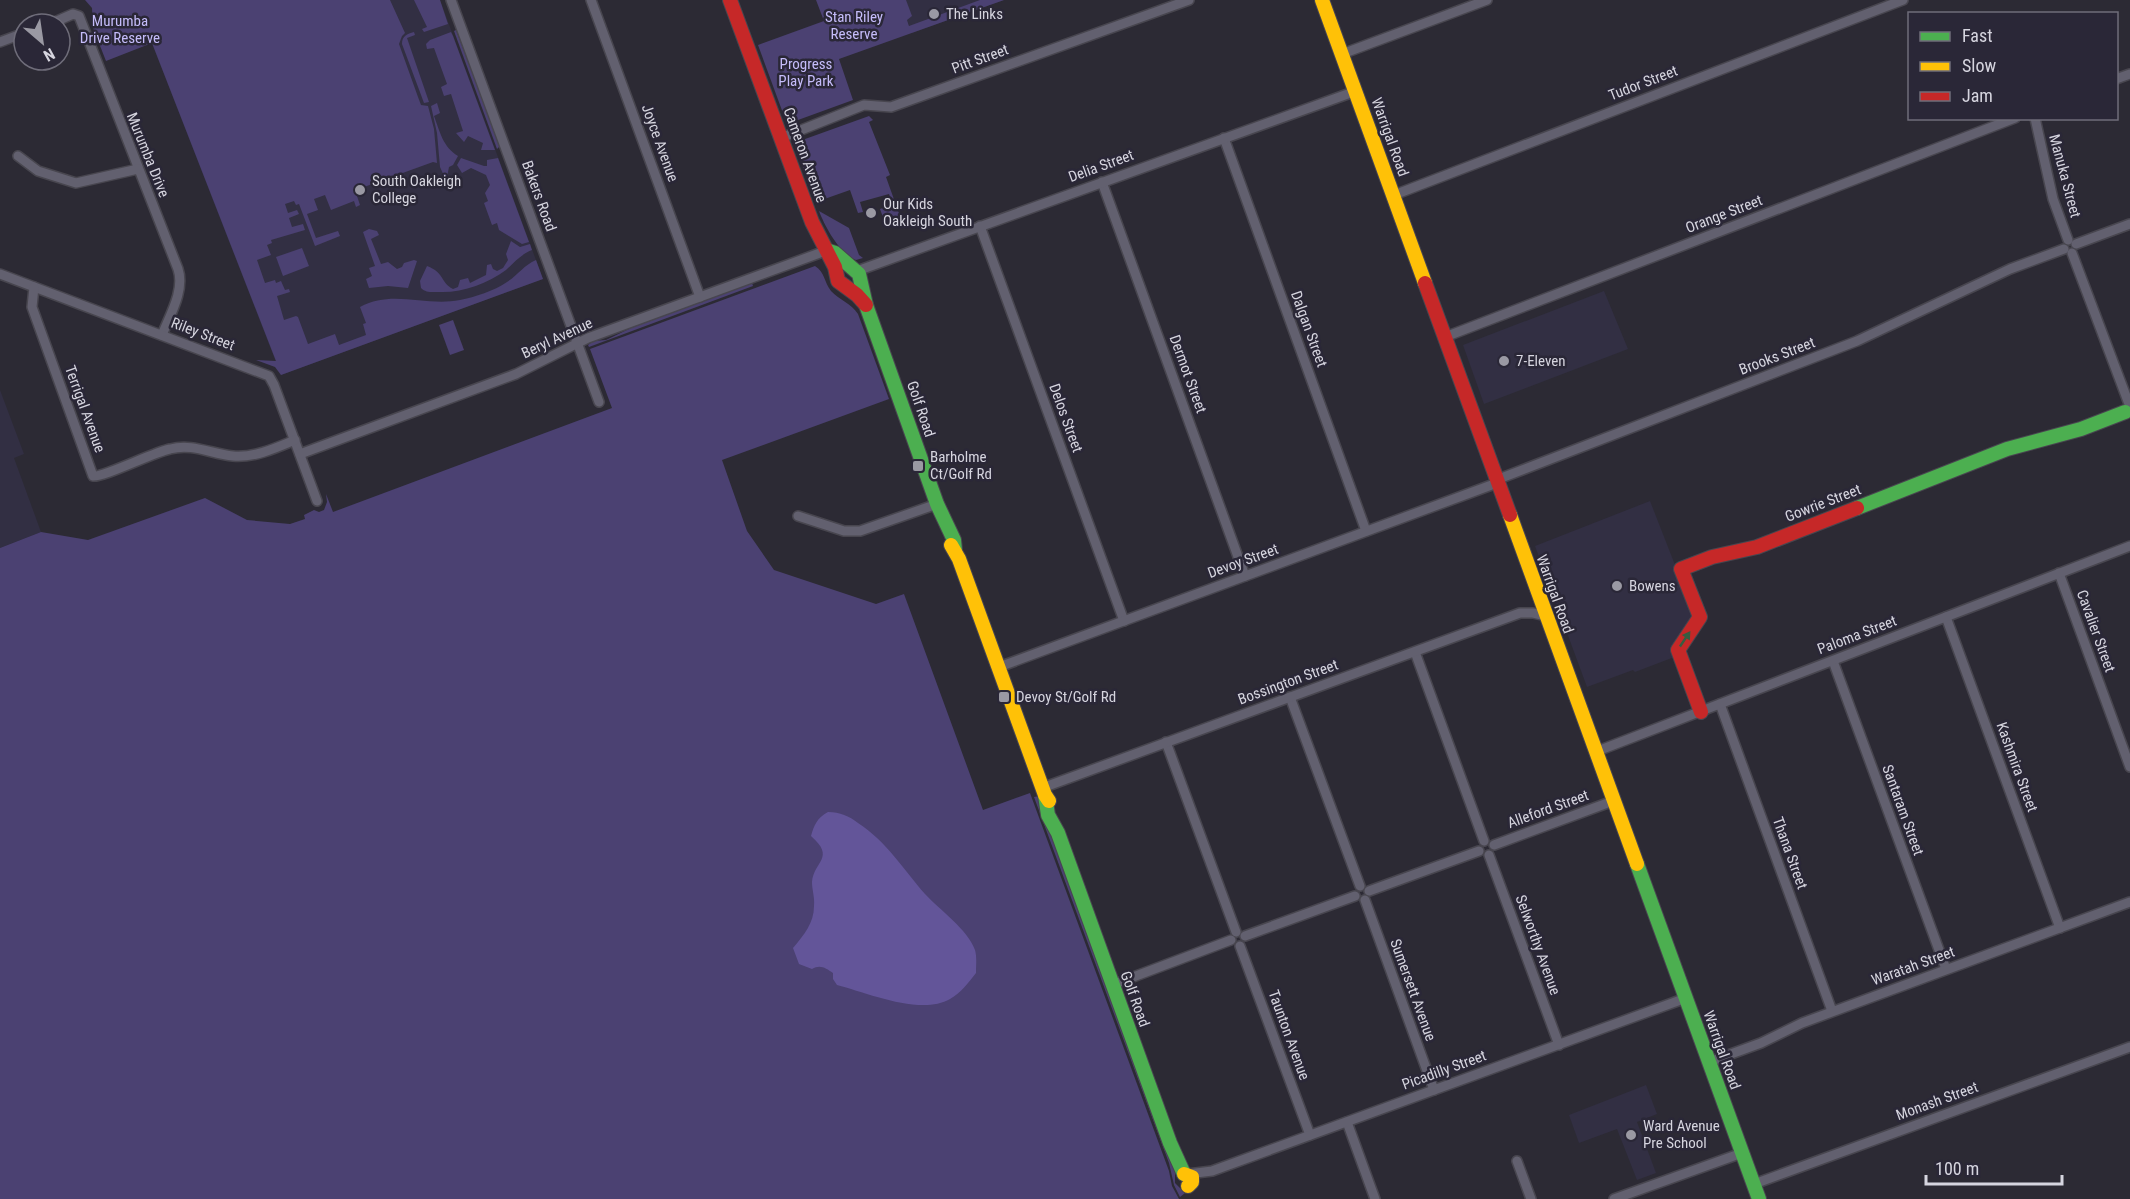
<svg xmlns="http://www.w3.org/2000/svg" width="2130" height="1199" font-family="'Roboto Condensed',sans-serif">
	<rect width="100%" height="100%" fill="#2c2a34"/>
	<g fill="#322f43">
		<polygon points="135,0 440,0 543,279 281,375"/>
		<polygon points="899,0 1004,0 912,33"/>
		<polygon points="1604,291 1628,349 1484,404 1463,345"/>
		<polygon points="0,390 24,454 14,458 41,532 0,548"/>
		<polygon points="1650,501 1695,616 1677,656 1635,672 1633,670 1587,687 1535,546"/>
		<polygon points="1646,1085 1657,1114 1637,1122 1656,1173 1637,1180 1617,1129 1579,1143 1569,1115"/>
	</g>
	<g fill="#4b4172">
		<path d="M85,0h305l15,33 -3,3 -3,8 19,53 3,8 7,1 6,23 3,34 -4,-1 -69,25 2,6 -9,3 3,9 -4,2 -2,-6 -23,9 -6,-15 -11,4 4,11 -11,4 9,24 22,-7 2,5 -25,10 -16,-42 -3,1 -2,-4 -9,3 3,9 9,-3 2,4 -10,4 3,9 11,-3 2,6 -34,10 1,3 -5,2 4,10 -14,5 8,23 10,-3 1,3 5,-2 4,9 4,-1 1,3 -13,4 7,24 12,-4 2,1 10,27 27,-10 4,11 27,-10 -3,-11 3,-1 -6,-16c33,-18 65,0 100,-7 15,-3 34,-9 47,-18 11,-7 17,-17 29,-22l7,19 -262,96 -6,-8 -19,-7 20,1 -124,-318 -46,18 -13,-33 -1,-20z"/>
		<polygon points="414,0 440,0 448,24 424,32 422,29 427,27"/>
		<polygon points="816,0 906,0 912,16 907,20 909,26 980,0 1004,0 839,59 853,100 787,124 758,45 824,21"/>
		<polygon points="456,30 500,146 497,149 454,31"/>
		<path d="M414,32l1,3 -8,3 22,64 -5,1 -22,-59c0,-8 5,-10 12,-12z"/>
		<polygon points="451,32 453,36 495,150 481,150 483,143 468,136 464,142 456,133 463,131 451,94 444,96 441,87 447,84 434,48 427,49 426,44 430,40"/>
		<path d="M437,103l3,10 -6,3c6,16 9,31 24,40l-5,9 -4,2 -2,10 -2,1 -5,-11 -3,-34 -6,-27z"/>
		<polygon points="869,116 873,120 869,122 890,175 886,177 901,219 889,223 887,218 884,220 880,209 893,205 889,194 860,202 863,212 858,213 850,190 816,202 794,143"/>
		<polygon points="461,158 484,166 487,166 487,160 498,158 529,242 522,244 499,230 497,223 492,225 484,203 488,201 485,193 490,185 486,175 471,168 462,173 457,165"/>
		<path d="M819,211l30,17 10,27 4,3 -7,2c-16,-6 -31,-33 -37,-49z"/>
		<polygon points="369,229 377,231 379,235 371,239 381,264 388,262 397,269 402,267 404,263 414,260 417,261 408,288 388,286 369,288 366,279 372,276 369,268 375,266 363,232"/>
		<path d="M511,241l9,6 10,-3 2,6c-12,5 -17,12 -26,20 -19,14 -44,23 -67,22 -7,0 -13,1 -18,-4l-1,-7 7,-15c18,7 13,16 26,23l5,-2 2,-7 8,-2 2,5 16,-8 1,-10 4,-1 2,5 4,2 6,-3 5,-8 -2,-6z"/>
		<polygon points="302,248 309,266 283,276 276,257"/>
		<path d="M815,266c10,6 9,16 16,25 8,9 20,12 27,23l31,85 -167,61 25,71 27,39 102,34 28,-10 79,216 47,-17 139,378 3,15 7,13h-1179v-651l41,-16 47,8 117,-42 42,22 43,4 15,-5 -1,-4 10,-5 5,2 5,-2 3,-8 -1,-8 7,18 279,-104 -22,-59z"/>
		<polygon points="752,283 753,286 589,347 588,345 593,341 606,340 631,328"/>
		<polygon points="453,320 464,350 450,355 439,325"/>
		<polygon points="1039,796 1175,1165 1175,1183 1185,1193 1180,1197 1174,1185 1169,1163 1034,797"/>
	</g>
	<path fill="#635599" d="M828,812c12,0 21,4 30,11 28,18 46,47 67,71 15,16 43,36 50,56 2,7 1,16 1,23 -8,10 -15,20 -26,26 -29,17 -82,-6 -113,-14l-4,-6v-6c-7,-5 -13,-9 -21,-4l-13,-5 -6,-16c11,-13 21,-25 21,-42 1,-8 -2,-16 -2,-24 2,-21 24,-24 -1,-46 3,-11 6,-18 17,-24z"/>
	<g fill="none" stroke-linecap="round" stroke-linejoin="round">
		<g stroke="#48464f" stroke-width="12">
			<g id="street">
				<polyline points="451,0 599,402"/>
				<polyline points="591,0 700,297"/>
				<path d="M50,24l23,-10 6,2 99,253c7,21 -8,46 -16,66"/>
				<polyline points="0,42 24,33"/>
				<polyline points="1342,54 1487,0"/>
				<polyline points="2116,79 2130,74"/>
				<polyline points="2035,118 2053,199 2068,240"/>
				<polyline points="781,138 864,105 891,107 1189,0"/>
				<polyline points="1224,138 1366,531"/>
				<polyline points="18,156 38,171 76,183 138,169"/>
				<polyline points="1102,182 1245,576"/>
				<polyline points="1394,195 1903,0"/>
				<polyline points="980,226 1124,621"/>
				<polyline points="2076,244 2130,224"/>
				<polyline points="2072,253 2129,404"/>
				<polyline points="857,271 1356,91"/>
				<polyline points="0,274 269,376 274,385 317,501"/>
				<path d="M34,287l-2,20 61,169c9,2 61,-24 77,-27 23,-6 41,5 63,7 21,2 43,-8 62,-16"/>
				<polyline points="1445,337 2015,118"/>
				<polyline points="300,454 516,374 588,338 828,250"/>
				<polyline points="1496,480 1857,341 2010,269 2064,249"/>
				<polyline points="798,516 844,531 860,531 937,504"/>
				<polyline points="2059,573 2130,767"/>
				<polyline points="1946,617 2060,928"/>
				<polyline points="1415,652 1484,841"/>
				<polyline points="1833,661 1946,969"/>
				<polyline points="999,667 1497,483"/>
				<polyline points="1290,697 1360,886"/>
				<polyline points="1720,704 1832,1011"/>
				<polyline points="1166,742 1236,932"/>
				<polyline points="1595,752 2130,546"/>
				<polyline points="1042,788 1520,613 1533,613 1546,616"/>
				<polyline points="1494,845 1613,801"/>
				<polyline points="1489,855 1559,1045"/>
				<polyline points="1369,891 1479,851"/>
				<polyline points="1365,900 1434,1090"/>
				<polyline points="1245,936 1355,896"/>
				<polyline points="1240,946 1310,1135"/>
				<polyline points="1112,985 1231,940"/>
				<polyline points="1709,1062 1761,1043 1802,1023 2130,902"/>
				<polyline points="1347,1122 1375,1199"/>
				<polyline points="1517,1161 1531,1199"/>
				<polyline points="1188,1174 1212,1171 1686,998"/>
				<polyline points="1754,1184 2130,1047"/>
				<polyline points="1614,1199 1742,1153"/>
			</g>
		</g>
		<g stroke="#48464f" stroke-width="16">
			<g id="fast">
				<polyline points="829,251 835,253 859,274 866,305 937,504 954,540 955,550"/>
				<polyline points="1857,508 2007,449 2081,429 2125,412"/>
				<polyline points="1045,795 1048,815 1058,833 1170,1143 1184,1174"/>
				<polyline points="1637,864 1759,1199"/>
			</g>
		</g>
		<g stroke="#48464f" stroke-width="16">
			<g id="slow">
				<polyline points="1322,0 1425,283"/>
				<polyline points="1510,515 1637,864"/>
				<polyline points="951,545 959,559 1045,795 1049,801"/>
				<polyline points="1184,1174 1192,1177 1192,1182 1188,1186"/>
			</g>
		</g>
		<g stroke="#48464f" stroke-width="16">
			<g id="jam">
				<polyline points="730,0 812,222 835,267 838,281 857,295 866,305"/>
				<polyline points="1425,283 1510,515"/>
				<polyline points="1701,712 1678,650 1700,617 1681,569 1712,557 1757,547 1857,508"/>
			</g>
		</g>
		<use href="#street" stroke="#62606f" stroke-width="9"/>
		<use href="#fast" stroke="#4caf50" stroke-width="14"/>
		<use href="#slow" stroke="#ffc107" stroke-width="14"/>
		<use href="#jam" stroke="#c62828" stroke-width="14"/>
	</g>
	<defs><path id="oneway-solid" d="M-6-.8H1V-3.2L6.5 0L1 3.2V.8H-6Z" transform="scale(1.5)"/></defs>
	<use fill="#385d41" href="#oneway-solid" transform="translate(1685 639) rotate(-56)"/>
	<g fill="#9a99a3" stroke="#2a2737" stroke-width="2">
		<circle cx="934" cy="14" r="6"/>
		<circle cx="360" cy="190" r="6"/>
		<circle cx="871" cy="213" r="6"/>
		<circle cx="1504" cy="361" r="6"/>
		<rect x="912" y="460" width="12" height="12" rx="3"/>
		<circle cx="1617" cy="586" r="6"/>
		<rect x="998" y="691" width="12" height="12" rx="3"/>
		<circle cx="1631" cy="1135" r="6"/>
	</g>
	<g text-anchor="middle" stroke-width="5" stroke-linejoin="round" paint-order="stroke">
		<g font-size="15" fill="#d6d5df" stroke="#2a2737" text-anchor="start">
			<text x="946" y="19">The Links</text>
			<text x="372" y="186">South Oakleigh<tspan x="372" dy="17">College</tspan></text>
			<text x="883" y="209">Our Kids<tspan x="883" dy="17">Oakleigh South</tspan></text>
			<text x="1516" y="366">7-Eleven</text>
			<text x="930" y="462">Barholme<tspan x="930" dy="17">Ct/Golf Rd</tspan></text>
			<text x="1629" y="591">Bowens</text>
			<text x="1016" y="702">Devoy St/Golf Rd</text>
			<text x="1643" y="1131">Ward Avenue<tspan x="1643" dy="17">Pre School</tspan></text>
		</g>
		<g font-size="15" fill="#c5bcfa" stroke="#2a2737">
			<text x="854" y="22">Stan Riley<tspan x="854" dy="17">Reserve</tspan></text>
			<text x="120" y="26">Murumba<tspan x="120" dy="17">Drive Reserve</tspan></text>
			<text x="806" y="69">Progress<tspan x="806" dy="17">Play Park</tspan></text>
		</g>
		<g font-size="15" fill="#d6d5df" stroke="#2a2737">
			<text transform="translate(980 59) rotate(-20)" y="5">Pitt Street</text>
			<text transform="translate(1643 83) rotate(-21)" y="5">Tudor Street</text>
			<text transform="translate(1390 137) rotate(70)" y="5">Warrigal Road</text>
			<text transform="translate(660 143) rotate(70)" y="5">Joyce Avenue</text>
			<text transform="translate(148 155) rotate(68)" y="5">Murumba Drive</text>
			<text transform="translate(805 155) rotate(70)" y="5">Cameron Avenue</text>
			<text transform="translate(1101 166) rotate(-20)" y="5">Delia Street</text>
			<text transform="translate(2065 176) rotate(75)" y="5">Manuka Street</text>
			<text transform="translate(539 196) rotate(70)" y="5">Bakers Road</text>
			<text transform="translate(1724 214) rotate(-21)" y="5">Orange Street</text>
			<text transform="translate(1309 329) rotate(70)" y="5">Dalgan Street</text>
			<text transform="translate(203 334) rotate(21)" y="5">Riley Street</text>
			<text transform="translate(557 338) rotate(-25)" y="5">Beryl Avenue</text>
			<text transform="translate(1777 356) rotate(-21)" y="5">Brooks Street</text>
			<text transform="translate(1188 374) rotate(70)" y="5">Dermot Street</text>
			<text transform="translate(85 409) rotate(70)" y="5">Terrigal Avenue</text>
			<text transform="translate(921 409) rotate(71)" y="5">Golf Road</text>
			<text transform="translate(1066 418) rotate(70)" y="5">Delos Street</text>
			<text transform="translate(1823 503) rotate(-21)" y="5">Gowrie Street</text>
			<text transform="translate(1243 561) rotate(-20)" y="5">Devoy Street</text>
			<text transform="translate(1555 594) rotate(70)" y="5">Warrigal Road</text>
			<text transform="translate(2096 631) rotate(70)" y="5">Cavalier Street</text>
			<text transform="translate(1857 635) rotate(-21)" y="5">Paloma Street</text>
			<text transform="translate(1288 682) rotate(-20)" y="5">Bossington Street</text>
			<text transform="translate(2017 767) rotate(70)" y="5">Kashmira Street</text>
			<text transform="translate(1548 809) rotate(-20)" y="5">Alleford Street</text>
			<text transform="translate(1903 810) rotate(70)" y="5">Santaram Street</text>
			<text transform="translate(1790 853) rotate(70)" y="5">Thana Street</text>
			<text transform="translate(1538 945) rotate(70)" y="5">Selworthy Avenue</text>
			<text transform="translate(1913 966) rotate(-20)" y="5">Waratah Street</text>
			<text transform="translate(1413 990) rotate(70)" y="5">Sumersett Avenue</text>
			<text transform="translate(1135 999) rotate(70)" y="5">Golf Road</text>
			<text transform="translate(1289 1035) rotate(70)" y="5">Taunton Avenue</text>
			<text transform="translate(1722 1050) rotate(70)" y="5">Warrigal Road</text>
			<text transform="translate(1444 1070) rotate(-20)" y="5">Picadilly Street</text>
			<text transform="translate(1937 1101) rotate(-20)" y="5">Monash Street</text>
		</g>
	</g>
	<rect x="1908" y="12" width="210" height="108" fill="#2a2737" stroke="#6f6d7a" stroke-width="1.5"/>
	<rect x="1920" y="32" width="30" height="9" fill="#4caf50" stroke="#6f6d7a" stroke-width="1.5"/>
	<text x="1962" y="42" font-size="18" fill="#d6d5df">Fast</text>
	<rect x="1920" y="62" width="30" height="9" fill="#ffc107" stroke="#6f6d7a" stroke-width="1.5"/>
	<text x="1962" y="72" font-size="18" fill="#d6d5df">Slow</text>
	<rect x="1920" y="92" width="30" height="9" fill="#c62828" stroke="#6f6d7a" stroke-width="1.5"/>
	<text x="1962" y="102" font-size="18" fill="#d6d5df">Jam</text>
	<g transform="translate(42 42) rotate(151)"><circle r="28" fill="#2a2737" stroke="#6f6d7a" stroke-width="1.5"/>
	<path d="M0-4.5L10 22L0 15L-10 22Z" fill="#9a99a3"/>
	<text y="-9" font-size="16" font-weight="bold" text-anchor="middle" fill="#d6d5df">N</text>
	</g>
	<path d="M1926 1175v9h136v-9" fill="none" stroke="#d6d5df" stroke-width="3"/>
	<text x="1935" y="1175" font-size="18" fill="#d6d5df" stroke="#2a2737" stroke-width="4.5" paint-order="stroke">100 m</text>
</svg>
